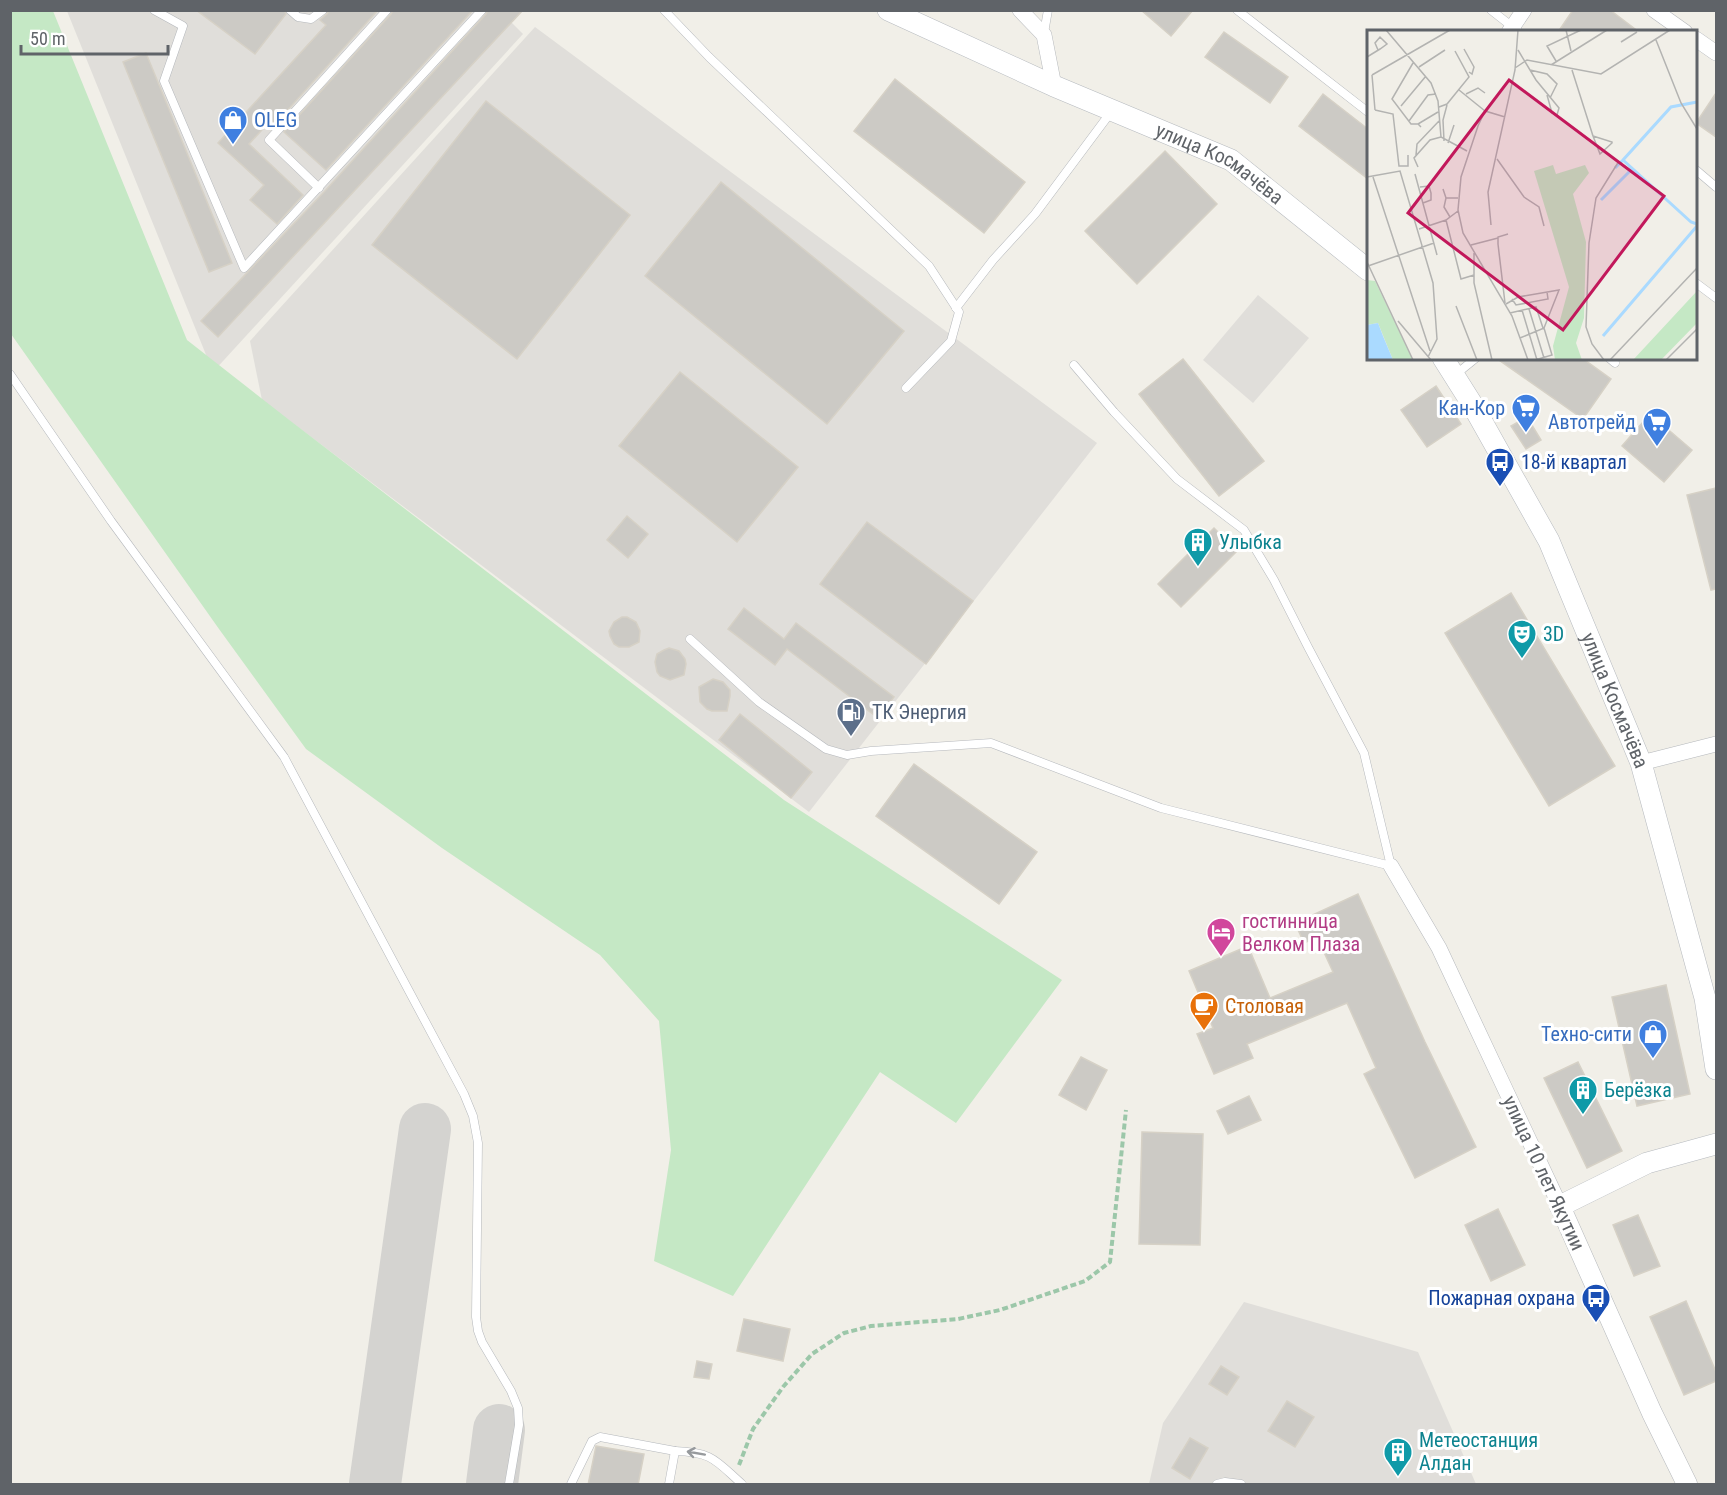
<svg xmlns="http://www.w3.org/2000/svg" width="1727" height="1495" font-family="'Roboto Condensed',sans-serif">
	<rect width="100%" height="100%" fill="#f1efe8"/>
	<g fill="#e0deda">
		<polygon points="67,11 500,11 523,34 213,372"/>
		<polygon points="535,27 1097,443 809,812 262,400 250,341"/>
		<polygon points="1258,295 1309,338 1253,403 1203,360"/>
		<polygon points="1244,1302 1418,1352 1476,1484 1149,1484 1163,1423"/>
	</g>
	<polygon fill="#c5e8c5" points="10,11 53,11 187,340 288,419 784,800 1062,980 956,1123 880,1072 733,1296 654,1261 671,1150 659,1021 600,955 442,848 306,749 219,629 11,334"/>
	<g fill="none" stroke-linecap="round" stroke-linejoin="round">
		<g stroke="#d4d3d0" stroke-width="52">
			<polyline points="375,1484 425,1129"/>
			<polyline points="492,1484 499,1430"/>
		</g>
	</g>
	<g fill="#cccac5" stroke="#d6d1c6" stroke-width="1.5">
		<polygon points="196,10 284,10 286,14 255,54"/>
		<polygon points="329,10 378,10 275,124 271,120 249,144 303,195 277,224 250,200 264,185 218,143 326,25 320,20 327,14"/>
		<polygon points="393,10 473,10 326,170 284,132 391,14"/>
		<polygon points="488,10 523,10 218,337 201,321 324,192 486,14"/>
		<polygon points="1141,10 1193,10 1171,36"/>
		<polygon points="1573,10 1610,10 1639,32 1558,32"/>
		<polygon points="1224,32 1288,77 1270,103 1205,57"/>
		<polygon points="146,53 232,263 209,272 123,62"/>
		<polygon points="895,79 1025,182 984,233 854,131"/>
		<polygon points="1716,93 1716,137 1696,123"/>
		<polygon points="1323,94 1368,129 1368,179 1299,126"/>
		<polygon points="486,101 630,215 517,359 372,245"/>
		<polygon points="1165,151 1217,204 1137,284 1085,231"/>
		<polygon points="721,182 904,331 827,424 645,276"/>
		<polygon points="1496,358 1582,358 1611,379 1583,419"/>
		<polygon points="1183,359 1264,461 1219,496 1139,394"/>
		<polygon points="680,372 798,467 737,542 619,446"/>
		<polygon points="1436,386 1461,424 1427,447 1401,410"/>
		<polygon points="1650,414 1692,450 1664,482 1622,446"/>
		<polygon points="1527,417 1541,440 1526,449 1511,426"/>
		<polygon points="1716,488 1716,589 1711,590 1687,495"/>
		<polygon points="627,516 648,534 628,558 607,540"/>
		<polygon points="867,522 973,601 926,664 820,584"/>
		<polygon points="1214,528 1237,551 1181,607 1158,584"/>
		<polygon points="1511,593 1615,766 1549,806 1445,633"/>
		<polygon points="744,608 784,639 796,623 894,697 878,718 787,649 775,665 728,629"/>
		<polygon points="622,617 627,617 636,622 640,631 639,642 629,647 619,647 614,644 610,636 609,631 614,622"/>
		<polygon points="669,648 679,651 685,659 686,664 684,675 670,680 660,676 657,672 655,662 657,654 664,650"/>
		<polygon points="713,679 723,682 730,690 730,696 727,711 712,711 707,709 700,702 699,687"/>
		<polygon points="740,714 812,772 791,798 719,740"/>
		<polygon points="914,764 1037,852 999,904 876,816"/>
		<polygon points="1358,894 1425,1042 1476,1147 1415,1178 1364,1074 1376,1068 1347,1003 1247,1044 1253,1058 1214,1074 1197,1034 1213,1028 1189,971 1248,946 1270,998 1333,972 1317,937 1304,943 1295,923"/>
		<polygon points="1666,985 1690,1094 1637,1106 1612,997"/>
		<polygon points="1081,1057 1107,1070 1086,1110 1059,1095"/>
		<polygon points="1578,1062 1622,1151 1587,1168 1544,1078"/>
		<polygon points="1249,1096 1261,1120 1228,1134 1217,1111"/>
		<polygon points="1142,1132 1203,1134 1200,1245 1139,1244"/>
		<polygon points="1498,1209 1525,1265 1491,1281 1465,1225"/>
		<polygon points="1638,1215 1660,1266 1634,1276 1613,1225"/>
		<polygon points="1686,1301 1716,1372 1716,1381 1684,1395 1650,1317"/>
		<polygon points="744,1319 790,1329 783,1361 737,1351"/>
		<polygon points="697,1361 712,1364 709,1379 694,1377"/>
		<polygon points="1221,1366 1239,1377 1227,1395 1209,1384"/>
		<polygon points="1287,1401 1314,1417 1295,1447 1268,1431"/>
		<polygon points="1190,1438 1208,1448 1190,1479 1172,1468"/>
		<polygon points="596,1446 644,1454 638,1485 588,1485"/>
	</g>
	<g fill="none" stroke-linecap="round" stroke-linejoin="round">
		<g stroke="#b5b8bc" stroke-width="9">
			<g id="service">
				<polyline points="154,10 183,26 164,81 244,268 482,10"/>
				<polyline points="290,10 298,17 311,19 323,10"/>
				<polyline points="664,10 709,57 929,266 959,312 951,341 906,388"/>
				<polyline points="1237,10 1368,112"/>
				<polyline points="1491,10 1519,32"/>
				<polyline points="1044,33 1048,10"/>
				<polyline points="1696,170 1716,187"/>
				<polyline points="319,188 269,140 387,10"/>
				<polyline points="1696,283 1716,298"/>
				<polyline points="956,308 993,260 1035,214 1111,112"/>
				<polyline points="1609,358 1615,363"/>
				<polyline points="10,374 111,521 284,757 464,1094 473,1116 478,1143 476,1317 478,1331 482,1342 511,1391 518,1408 519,1425 509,1484"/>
				<polyline points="1455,375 1476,358"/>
				<polyline points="690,639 759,702 826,749 847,755 871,751 991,743 1161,808 1391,866 1364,753 1308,647 1274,580 1244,530 1177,479 1114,412 1074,365"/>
				<polyline points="571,1484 592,1441 600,1437 675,1451"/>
				<path d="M669,1484l6,-33c38,1 41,10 67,33"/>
				<polyline points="1217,1484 1225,1482 1241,1484"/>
			</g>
		</g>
		<g stroke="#b5b8bc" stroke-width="16">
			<g id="minor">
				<polyline points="1020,10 1044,35 1054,86"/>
				<polyline points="1654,10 1685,32"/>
				<polyline points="1509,32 1524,10"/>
				<polyline points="1696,39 1716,53"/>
				<polyline points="1641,763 1716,744"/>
				<polyline points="1391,866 1439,948 1560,1206"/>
			</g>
		</g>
		<g stroke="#b5b8bc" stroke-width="21">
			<polyline id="tertiary" points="1560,1206 1652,1413 1687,1484"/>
		</g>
		<g stroke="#b6babf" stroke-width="22">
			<g id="secondary">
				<path id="s1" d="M888,10l166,76 177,74 137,110"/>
				<path id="s2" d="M1443,358l29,46 77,137 92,222 64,235 11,71"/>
				<polyline points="1560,1206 1647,1163 1716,1144"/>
			</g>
		</g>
		<polyline stroke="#9cc7a9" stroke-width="4" stroke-dasharray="6 3" stroke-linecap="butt" points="739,1465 753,1429 783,1387 812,1354 844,1333 871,1326 958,1319 1000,1310 1085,1281 1110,1262 1126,1110"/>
		<use href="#service" stroke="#fff" stroke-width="8"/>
		<use href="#minor" stroke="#fff" stroke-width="15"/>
		<use href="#tertiary" stroke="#fff" stroke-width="20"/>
		<use href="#secondary" stroke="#fff" stroke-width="21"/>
	</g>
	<defs><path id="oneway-shaft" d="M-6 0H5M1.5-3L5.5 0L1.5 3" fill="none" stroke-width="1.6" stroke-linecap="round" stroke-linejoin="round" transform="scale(1.5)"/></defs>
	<use stroke="#979a9d" href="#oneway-shaft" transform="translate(696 1453) rotate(-170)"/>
	<defs>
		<g id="shop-pin" transform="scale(1.5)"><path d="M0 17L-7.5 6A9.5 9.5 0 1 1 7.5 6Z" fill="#3f7fe0" stroke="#fff"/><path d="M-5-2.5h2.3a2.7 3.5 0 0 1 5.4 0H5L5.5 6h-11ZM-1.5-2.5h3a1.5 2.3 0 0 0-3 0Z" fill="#fff"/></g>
		<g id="supermarket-pin" transform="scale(1.5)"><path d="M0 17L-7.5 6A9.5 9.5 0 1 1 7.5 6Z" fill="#3f7fe0" stroke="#fff"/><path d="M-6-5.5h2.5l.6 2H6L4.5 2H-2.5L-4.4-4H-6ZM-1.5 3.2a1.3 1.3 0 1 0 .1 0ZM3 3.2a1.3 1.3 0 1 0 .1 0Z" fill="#fff"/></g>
		<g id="bus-pin" transform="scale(1.5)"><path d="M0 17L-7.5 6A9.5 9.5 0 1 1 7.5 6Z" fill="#1a4fb4" stroke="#fff"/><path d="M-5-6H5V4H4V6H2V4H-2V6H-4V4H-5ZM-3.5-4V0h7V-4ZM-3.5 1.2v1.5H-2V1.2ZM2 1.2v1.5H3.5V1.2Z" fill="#fff"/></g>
		<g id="building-pin" transform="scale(1.5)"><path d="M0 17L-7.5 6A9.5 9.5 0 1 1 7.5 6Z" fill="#0f9aa8" stroke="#fff"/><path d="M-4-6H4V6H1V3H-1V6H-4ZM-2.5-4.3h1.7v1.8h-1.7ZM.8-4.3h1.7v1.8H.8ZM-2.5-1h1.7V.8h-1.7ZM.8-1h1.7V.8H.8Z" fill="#fff"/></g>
		<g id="theatre-pin" transform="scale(1.5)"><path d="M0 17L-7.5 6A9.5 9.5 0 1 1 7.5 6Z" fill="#0f9aa8" stroke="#fff"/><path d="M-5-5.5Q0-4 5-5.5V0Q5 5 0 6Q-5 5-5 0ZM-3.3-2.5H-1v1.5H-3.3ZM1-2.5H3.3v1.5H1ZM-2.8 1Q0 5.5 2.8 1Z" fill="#fff"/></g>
		<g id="fuel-pin" transform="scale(1.5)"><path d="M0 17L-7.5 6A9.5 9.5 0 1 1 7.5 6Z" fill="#5c6f8a" stroke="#fff"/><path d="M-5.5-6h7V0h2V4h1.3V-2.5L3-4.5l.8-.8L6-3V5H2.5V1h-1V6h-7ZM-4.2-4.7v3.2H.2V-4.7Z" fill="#fff"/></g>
		<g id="hotel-pin" transform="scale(1.5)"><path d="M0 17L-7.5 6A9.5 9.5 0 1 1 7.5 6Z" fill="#d1479c" stroke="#fff"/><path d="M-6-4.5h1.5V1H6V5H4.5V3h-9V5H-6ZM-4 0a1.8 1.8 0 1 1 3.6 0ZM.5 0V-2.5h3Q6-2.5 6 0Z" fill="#fff"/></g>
		<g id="cafe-pin" transform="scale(1.5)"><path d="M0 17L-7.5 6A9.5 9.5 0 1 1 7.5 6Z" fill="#e8710a" stroke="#fff"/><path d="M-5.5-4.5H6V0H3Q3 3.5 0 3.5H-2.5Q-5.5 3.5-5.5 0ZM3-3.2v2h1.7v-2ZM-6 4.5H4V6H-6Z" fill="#fff"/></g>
	</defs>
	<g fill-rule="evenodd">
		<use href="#shop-pin" x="233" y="120"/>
		<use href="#supermarket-pin" x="1526" y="408"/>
		<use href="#supermarket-pin" x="1657" y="422"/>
		<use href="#bus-pin" x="1500" y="462"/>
		<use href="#building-pin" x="1198" y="542"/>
		<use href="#theatre-pin" x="1522" y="634"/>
		<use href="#fuel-pin" x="851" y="712"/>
		<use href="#hotel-pin" x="1221" y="932"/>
		<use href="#cafe-pin" x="1204" y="1006"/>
		<use href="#shop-pin" x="1653" y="1034"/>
		<use href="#building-pin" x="1583" y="1090"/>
		<use href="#bus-pin" x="1596" y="1298"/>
		<use href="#building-pin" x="1398" y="1452"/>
	</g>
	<g text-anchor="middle" stroke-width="6" stroke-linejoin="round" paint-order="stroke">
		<g font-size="20" fill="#366cbe" stroke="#fff" text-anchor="end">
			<text x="254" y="127" text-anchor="start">OLEG</text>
			<text x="1505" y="415">Кан-Кор</text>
			<text x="1636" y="429">Автотрейд</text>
			<text x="1632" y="1041">Техно-сити</text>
		</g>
		<g font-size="20" fill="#5f6368" stroke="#fff">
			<text dy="7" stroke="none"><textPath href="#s1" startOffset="366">улица Космачёва</textPath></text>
			<text dy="7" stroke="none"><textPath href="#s2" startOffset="384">улица Космачёва</textPath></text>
			<text transform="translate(1544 1173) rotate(65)" y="7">улица 10 лет Якутии</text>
		</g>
		<g font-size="20" fill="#164399" stroke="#fff" text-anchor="start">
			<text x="1521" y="469">18-й квартал</text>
			<text x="1575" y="1305" text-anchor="end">Пожарная охрана</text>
		</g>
		<g font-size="20" fill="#0d838f" stroke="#fff" text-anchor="start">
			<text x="1219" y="549">Улыбка</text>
			<text x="1543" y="641">3D</text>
			<text x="1604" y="1097">Берёзка</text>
			<text x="1419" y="1447">Метеостанция<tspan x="1419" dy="23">Алдан</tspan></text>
		</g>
		<g font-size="20" fill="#4e5e75" stroke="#fff" text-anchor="start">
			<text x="872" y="719">ТК Энергия</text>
		</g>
		<g font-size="20" fill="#b23c85" stroke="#fff" text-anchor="start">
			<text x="1242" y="928">гостинница<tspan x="1242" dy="23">Велком Плаза</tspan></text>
		</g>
		<g font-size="20" fill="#c56008" stroke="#fff" text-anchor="start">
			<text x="1225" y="1013">Столовая</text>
		</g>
	</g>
	<g transform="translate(1367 30)">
		<rect width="330" height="330" fill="#f1efe8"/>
		<path d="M186,135l3,9 29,-9 4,8 -16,21 13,48 -2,76 -8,25 6,17h-27l-2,-14 16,-59 -35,-116zM0,250l8,1 38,79h-20l-15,-37 -11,2zM330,261v32l-36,37h-28z" fill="#c5e8c5"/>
		<path d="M11,293l5,13 10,24h-26v-35z" fill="#aadaff"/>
		<path fill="none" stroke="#aadaff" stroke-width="3" d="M256,130l48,-53 26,-5M248,138l8,-8 68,62 6,2M234,170l32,-32M236,306l94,-110"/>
		<path fill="none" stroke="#b3b3b1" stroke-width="1.5" d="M19,0l45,53 7,18 3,36 26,14M199,0l5,21M289,10l25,63 16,26M254,12l16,-10M97,19l10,18 -2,7 -3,-2M151,20l18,30 23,28 -2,7 -5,-2 -5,-18M0,27l13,-8 7,-5 -7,-7 -5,6 3,7M189,31l-9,-15 34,-16M46,33l-21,36 19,25h7M184,35l56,-35M52,37l26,-17M148,38l12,-8 74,14 69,-44M163,40l17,4 10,10 -7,14M205,40l21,66M5,45l78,-45M5,45l3,35M92,60l26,21M99,64l12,-6 7,5M34,76l25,-30M72,77l8,-3 22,-27 -14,-26M8,80l18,4 6,52h9v-11M138,87l-20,-6 -7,15 -17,51 -3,33 5,23 49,83 16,44M42,91l19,-26 8,-1M54,97l-3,-3 20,-12M226,106l19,6v1l-12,11zM77,111l-1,-21 4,-15M81,113l6,-18M49,125l1,-11 22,-23M130,129l27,38 15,10 5,19M51,137l-4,-9 16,-18 11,-3M48,144l22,81M0,147l33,-6 33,112 4,56 -9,18M6,147l57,174M53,157l9,-1 2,7v7l-8,3M76,159l3,9h12M79,168l-2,9 6,10M79,190l15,59 13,-4M124,195l-3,-33 27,-122 3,-40M52,199l27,-9 12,-9M104,215l27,-7M107,223v30l18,77M0,232l46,98M1,236l66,-23M145,269l4,6 32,-6 -1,-7M138,273l-7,-59v-7l10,-3M139,274l12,-7 41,-7 -15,38M89,276l21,54M162,279l15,49M155,280l15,50M143,283l26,-6 7,21M31,291l33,39M153,308l24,-10 8,27 -17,5M237,330l-12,-16 -6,-17 3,-84 7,-45 23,-37M243,330l87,-92M299,330l31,-31"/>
		<path fill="#c2185b" fill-opacity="0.15" stroke="#c2185b" stroke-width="3" d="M142,50l155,116 -101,134 -155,-117z"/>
		<rect width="330" height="330" fill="none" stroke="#5f6368" stroke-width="3"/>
	</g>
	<rect width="1727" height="1495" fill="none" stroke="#5f6368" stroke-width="24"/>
	<path d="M21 45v9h147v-9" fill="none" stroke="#5f6368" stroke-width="3"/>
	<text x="30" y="45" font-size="18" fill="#5f6368" stroke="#ffffff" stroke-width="4.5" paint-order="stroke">50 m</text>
</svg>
